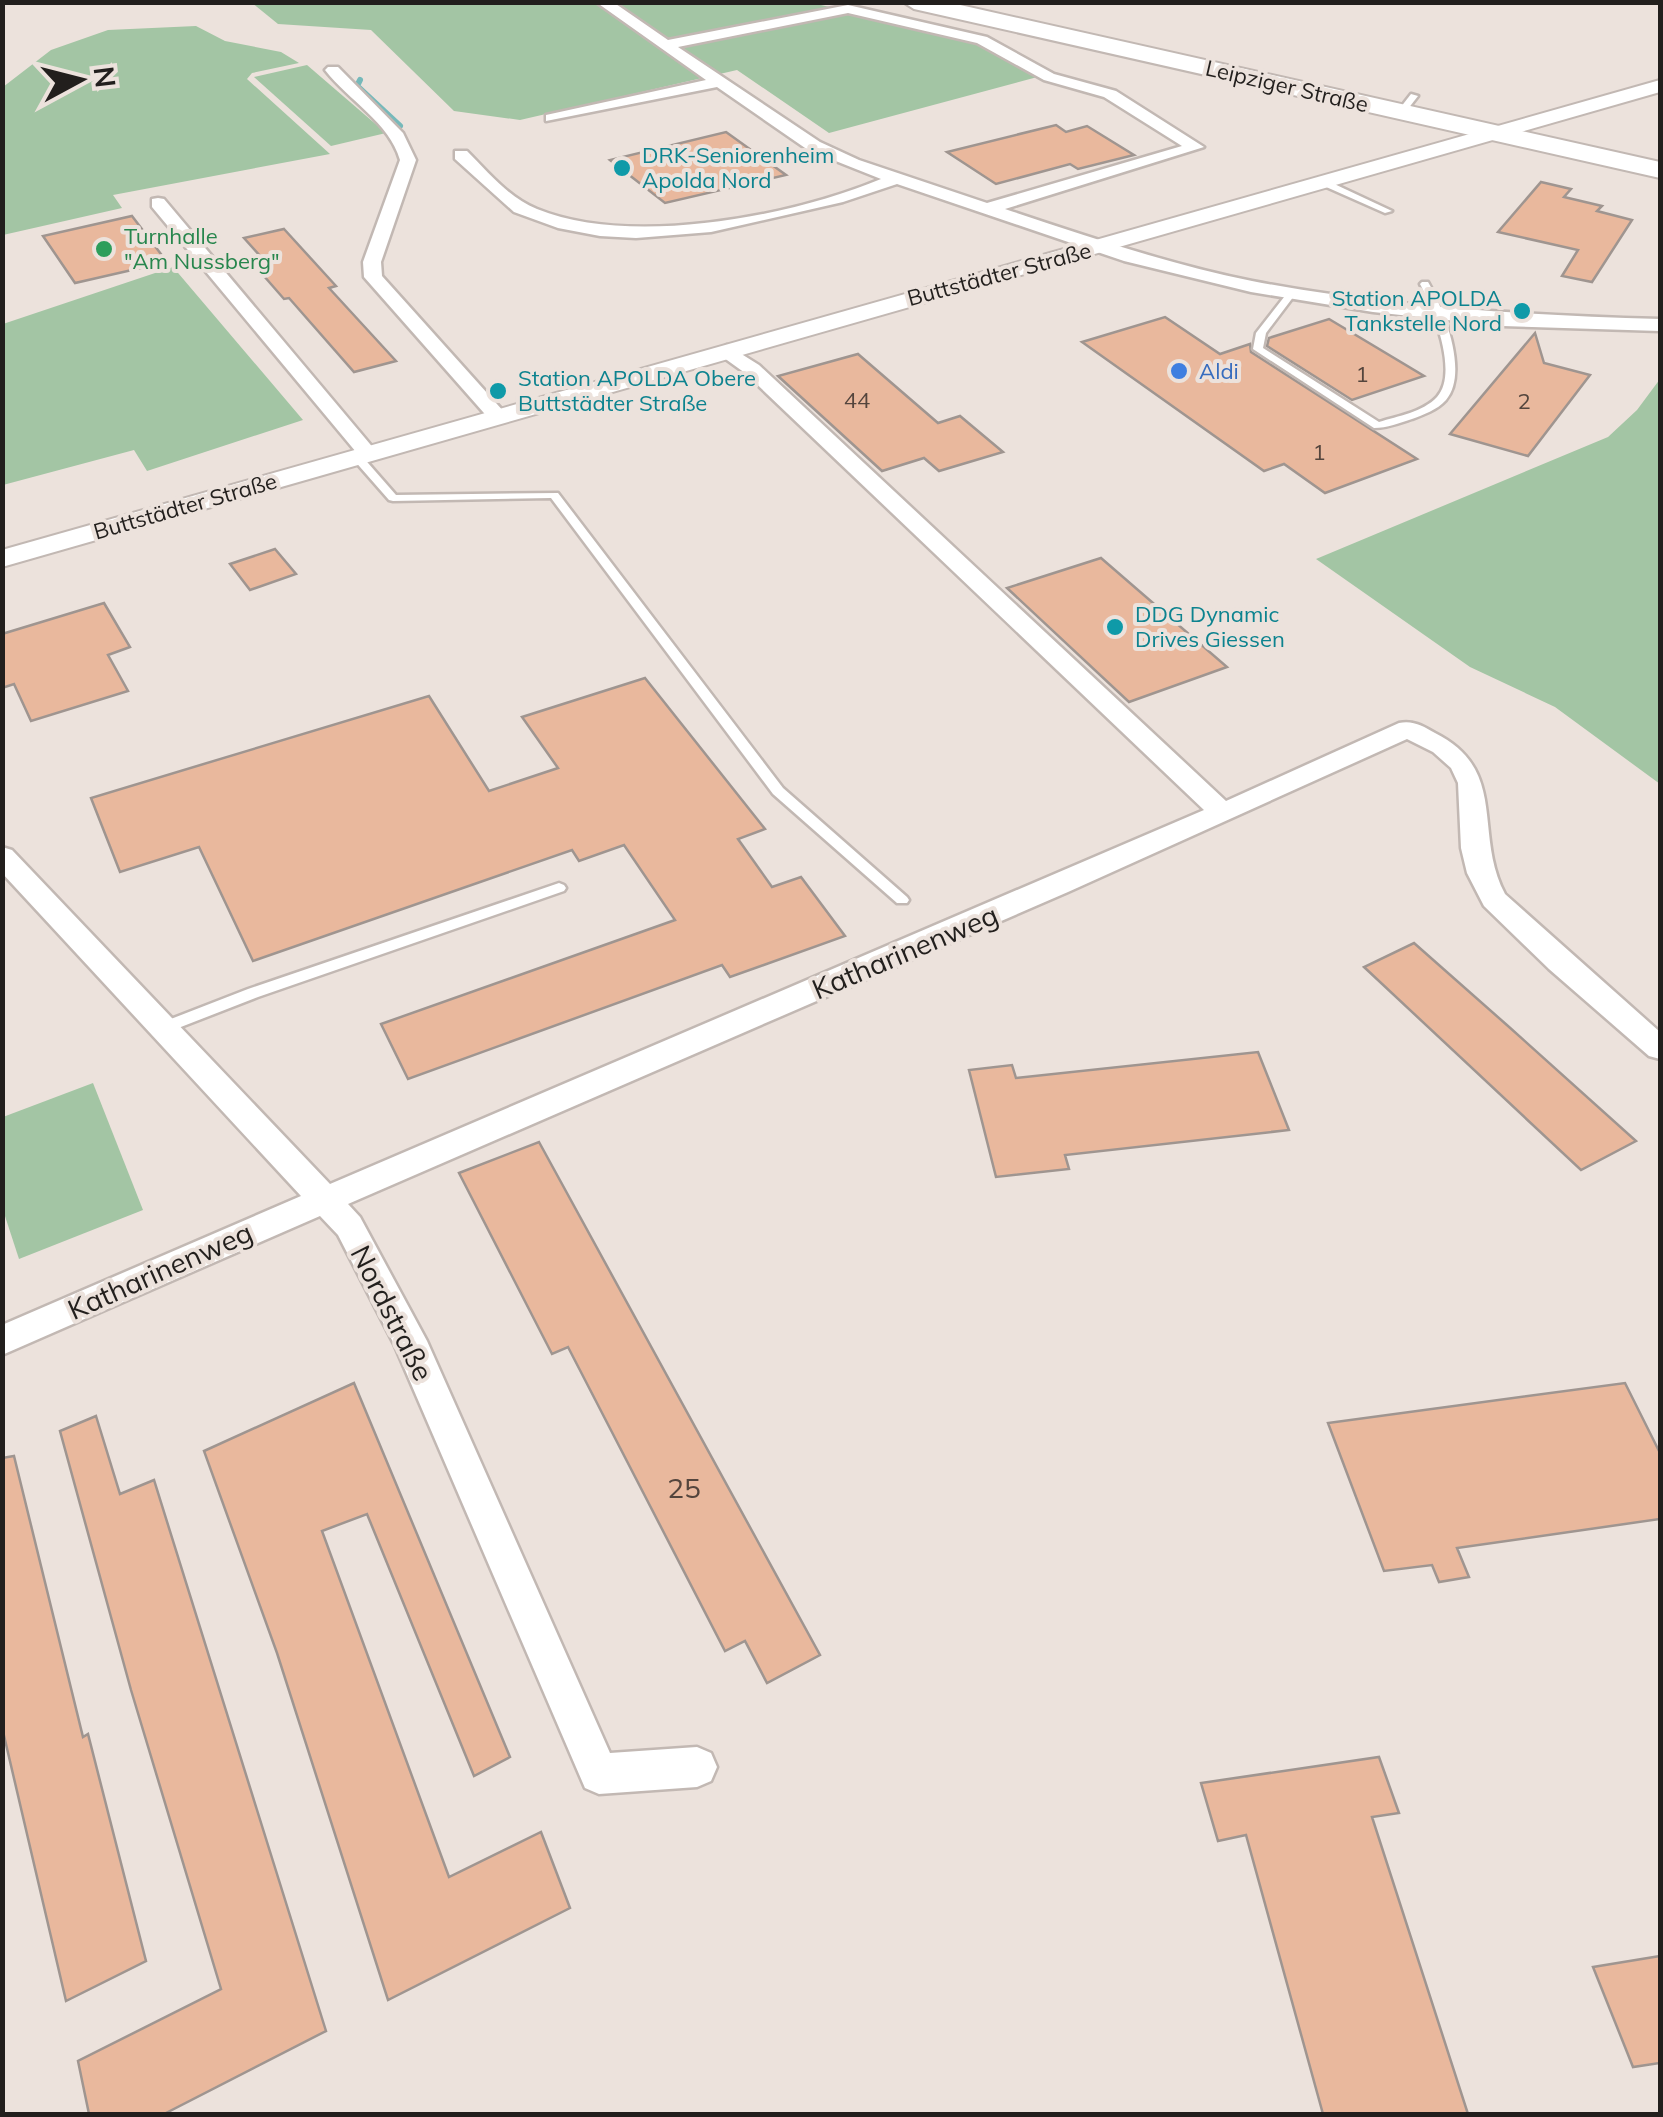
<svg xmlns="http://www.w3.org/2000/svg" width="1663" height="2117" font-family="Mulish,sans-serif">
	<rect width="100%" height="100%" fill="#ece2dc"/>
	<g fill="#a3c5a4">
		<polygon points="252,3 812,3 973,39 1041,76 829,133 737,70 520,120 454,111 371,30 278,24"/>
		<polygon points="196,26 225,41 281,52 299,63 252,73 247,79 330,154 113,195 122,208 3,235 3,87 51,50 108,30"/>
		<polygon points="307,65 386,133 331,146 254,77"/>
		<polygon points="173,267 303,420 147,471 134,450 3,485 3,324"/>
		<polygon points="1660,379 1660,784 1555,707 1470,667 1316,559 1608,437 1637,410"/>
		<polygon points="93,1083 143,1210 19,1259 3,1210 3,1117"/>
	</g>
	<g fill="none" stroke-linecap="round" stroke-linejoin="round">
		<polyline stroke="#76b9ba" stroke-width="6" points="360,80 357,86 400,126"/>
	</g>
	<g fill="#e9b89d" stroke="#9f9590" stroke-width="2.5">
		<polygon points="1056,125 1066,132 1087,126 1134,155 1078,169 1070,164 996,184 947,152"/>
		<polygon points="726,132 786,175 665,203 610,160"/>
		<polygon points="1541,182 1571,189 1564,197 1602,206 1597,211 1632,220 1592,282 1562,276 1578,250 1498,232"/>
		<polygon points="132,216 167,262 75,283 43,236"/>
		<polygon points="284,229 336,286 329,288 396,361 354,372 289,298 284,299 250,260 261,257 244,238"/>
		<polygon points="1165,317 1220,354 1250,344 1251,352 1417,459 1325,493 1284,464 1264,471 1082,342"/>
		<polygon points="1329,319 1424,376 1352,400 1267,346 1269,338"/>
		<polygon points="1535,333 1544,363 1590,375 1528,456 1450,434"/>
		<polygon points="858,354 938,423 960,416 1003,452 939,471 924,458 882,471 778,376"/>
		<polygon points="275,549 296,574 250,590 230,564"/>
		<polygon points="1101,558 1227,667 1129,702 1007,588"/>
		<polygon points="104,603 130,647 108,655 128,691 31,721 14,684 2,688 2,634"/>
		<polygon points="645,678 765,829 738,839 772,887 801,877 845,936 730,977 722,965 408,1079 381,1024 675,920 624,845 579,861 572,850 253,961 199,847 120,872 91,798 429,696 489,791 558,768 522,717"/>
		<polygon points="1414,943 1508,1026 1636,1141 1581,1170 1364,967"/>
		<polygon points="1258,1052 1289,1130 1065,1155 1069,1169 996,1177 969,1070 1012,1065 1016,1078"/>
		<polygon points="539,1142 820,1655 767,1683 745,1641 725,1651 568,1347 552,1354 459,1173"/>
		<polygon points="354,1383 510,1757 474,1776 367,1514 322,1531 449,1877 541,1832 570,1908 388,2000 277,1653 204,1451"/>
		<polygon points="1625,1383 1660,1453 1660,1519 1457,1548 1469,1577 1439,1582 1432,1565 1384,1571 1328,1423"/>
		<polygon points="96,1416 120,1494 154,1480 326,2031 164,2114 89,2114 78,2061 221,1989 131,1690 60,1431"/>
		<polygon points="14,1456 83,1737 88,1734 146,1961 66,2001 2,1727 2,1458"/>
		<polygon points="1379,1757 1399,1813 1372,1817 1468,2114 1323,2114 1246,1835 1218,1841 1201,1783"/>
		<polygon points="1660,1956 1660,2063 1633,2067 1593,1967"/>
	</g>
	<g fill="none" stroke-linecap="round" stroke-linejoin="round">
		<g stroke="#c2b8b3" stroke-width="5">
			<g id="service">
				<polygon points="1411,94 1418,96 1404,114 1398,114 1397,112"/>
				<polygon points="1324,182 1330,182 1392,211 1385,213 1324,186"/>
				<path d="M1422,282h6c16,27 41,91 18,118 -9,10 -23,15 -34,19 -12,4 -25,9 -38,9l-121,-79 3,-16 32,-41h6v4l-28,37 -3,15 116,74c19,-6 44,-10 58,-25 22,-24 -4,-88 -17,-113z"/>
				<polygon points="353,455 361,455 396,495 558,493 783,788 907,897 909,900 907,903 897,903 773,794 551,498 393,501 389,500 353,459"/>
				<polygon points="559,883 564,885 566,888 564,891 258,997 168,1032 158,1032 156,1028 158,1024 248,989"/>
			</g>
		</g>
		<g stroke="#c2b8b3" stroke-width="5">
			<g id="minor">
				<path d="M596,2h17l55,38 180,-35 139,32 67,37 62,17 88,56 -199,62c81,27 163,55 247,72 136,26 271,34 408,38v12l-157,-5 -130,-14 -122,-20 -127,-31 -227,-77 -54,18 -132,30 -75,6 -36,-2 -42,-8 -44,-16 -59,-53v-8h12c21,21 42,47 70,58 93,38 253,8 344,-30l-73,-29 -91,-63 -171,34v-6l160,-35zM848,13l129,30 67,37 60,17 78,49 -195,57 -128,-43 -39,-18 -142,-95z"/>
				<path d="M328,67h10l65,66 13,27 -35,102 1,14 123,137 3,4 -3,4h-14l-127,-144 -1,-15 37,-102c-11,-38 -51,-59 -75,-90z"/>
				<polygon points="158,198 164,199 375,450 379,454 375,458 361,458 152,207 152,199"/>
				<path d="M727,345l32,20 467,436 173,-78c14,-3 24,3 36,10 74,37 38,100 70,161l155,138v27l-11,-3 -100,-87 -65,-63 -17,-33 -6,-25 -3,-65 -7,-15 -18,-16 -26,-13 -339,153 -720,312 12,13 67,124 183,412 87,-6 14,6 6,14 -6,14 -14,6 -98,7 -14,-6 -191,-444 -56,-109 -18,-19 -318,139v-30l299,-129 -299,-323v-26l10,3 318,334 874,-374 -459,-437 -25,-18 -3,-4z"/>
			</g>
		</g>
		<g stroke="#c2b8b3" stroke-width="4">
			<polygon id="tertiary" points="1660,80 1660,92 2,567 2,550"/>
		</g>
		<g stroke="#c2b8b3" stroke-width="4">
			<polygon id="primary" points="903,2 947,2 1660,162 1660,178 914,9"/>
		</g>
		<use href="#service" fill="#fff" fill-rule="evenodd"/>
		<use href="#minor" fill="#fff" fill-rule="evenodd"/>
		<use href="#tertiary" fill="#fff" fill-rule="evenodd"/>
		<use href="#primary" fill="#fff" fill-rule="evenodd"/>
	</g>
	<g fill="#0f9aa8" stroke="#ece2dc" stroke-width="4">
		<circle cx="622" cy="168" r="10"/>
		<circle cx="1522" cy="311" r="10"/>
		<circle cx="498" cy="391" r="10"/>
		<circle cx="1115" cy="627" r="10"/>
	</g>
	<circle fill="#2e9e5b" stroke="#ece2dc" stroke-width="4" cx="104" cy="249" r="10"/>
	<circle fill="#3f7fe0" stroke="#ece2dc" stroke-width="4" cx="1179" cy="371" r="10"/>
	<g text-anchor="middle" stroke-width="8" stroke-linejoin="round" paint-order="stroke">
		<g font-size="22" fill="#221f1d" stroke="#ece2dc">
			<text transform="translate(1287 86) rotate(13)" y="8">Leipziger Straße</text>
			<text transform="translate(999 274) rotate(-15)" y="8">Buttstädter Straße</text>
			<text transform="translate(185 506) rotate(-16)" y="8">Buttstädter Straße</text>
		</g>
		<g font-size="22" fill="#0d838f" stroke="#ece2dc" text-anchor="start">
			<text x="642" y="163">DRK-Seniorenheim<tspan x="642" dy="25">Apolda Nord</tspan></text>
			<text x="1502" y="306" text-anchor="end">Station APOLDA<tspan x="1502" dy="25">Tankstelle Nord</tspan></text>
			<text x="518" y="386">Station APOLDA Obere<tspan x="518" dy="25">Buttstädter Straße</tspan></text>
			<text x="1135" y="622">DDG Dynamic<tspan x="1135" dy="25">Drives Giessen</tspan></text>
		</g>
		<g font-size="22" fill="#27864d" stroke="#ece2dc" text-anchor="start">
			<text x="124" y="244">Turnhalle<tspan x="124" dy="25">"Am Nussberg"</tspan></text>
		</g>
		<g font-size="22" fill="#366cbe" stroke="#ece2dc" text-anchor="start">
			<text x="1199" y="379">Aldi</text>
		</g>
		<g font-size="22" fill="#54453d">
			<text x="1362" y="382">1</text>
			<text x="857" y="408">44</text>
			<text x="1524" y="409">2</text>
			<text x="1319" y="460">1</text>
		</g>
		<g font-size="28" fill="#221f1d" stroke="#ece2dc">
			<text transform="translate(905 952) rotate(-23)" y="10">Katharinenweg</text>
			<text transform="translate(160 1271) rotate(-24)" y="10">Katharinenweg</text>
			<text transform="translate(392 1313) rotate(63)" y="10">Nordstraße</text>
		</g>
		<g font-size="28" fill="#54453d">
			<text x="684" y="1498">25</text>
		</g>
	</g>
	<rect width="1663" height="2117" fill="none" stroke="#221f1d" stroke-width="10"/>
	<g transform="translate(80 80) rotate(83)" stroke="#ece2dc" stroke-width="8" paint-order="stroke">
	<path d="M0-8L18 38L0 25L-18 38Z" fill="#221f1d"/>
	<text y="-15" font-size="28" font-weight="bold" text-anchor="middle" fill="#221f1d">N</text>
	</g>
</svg>
